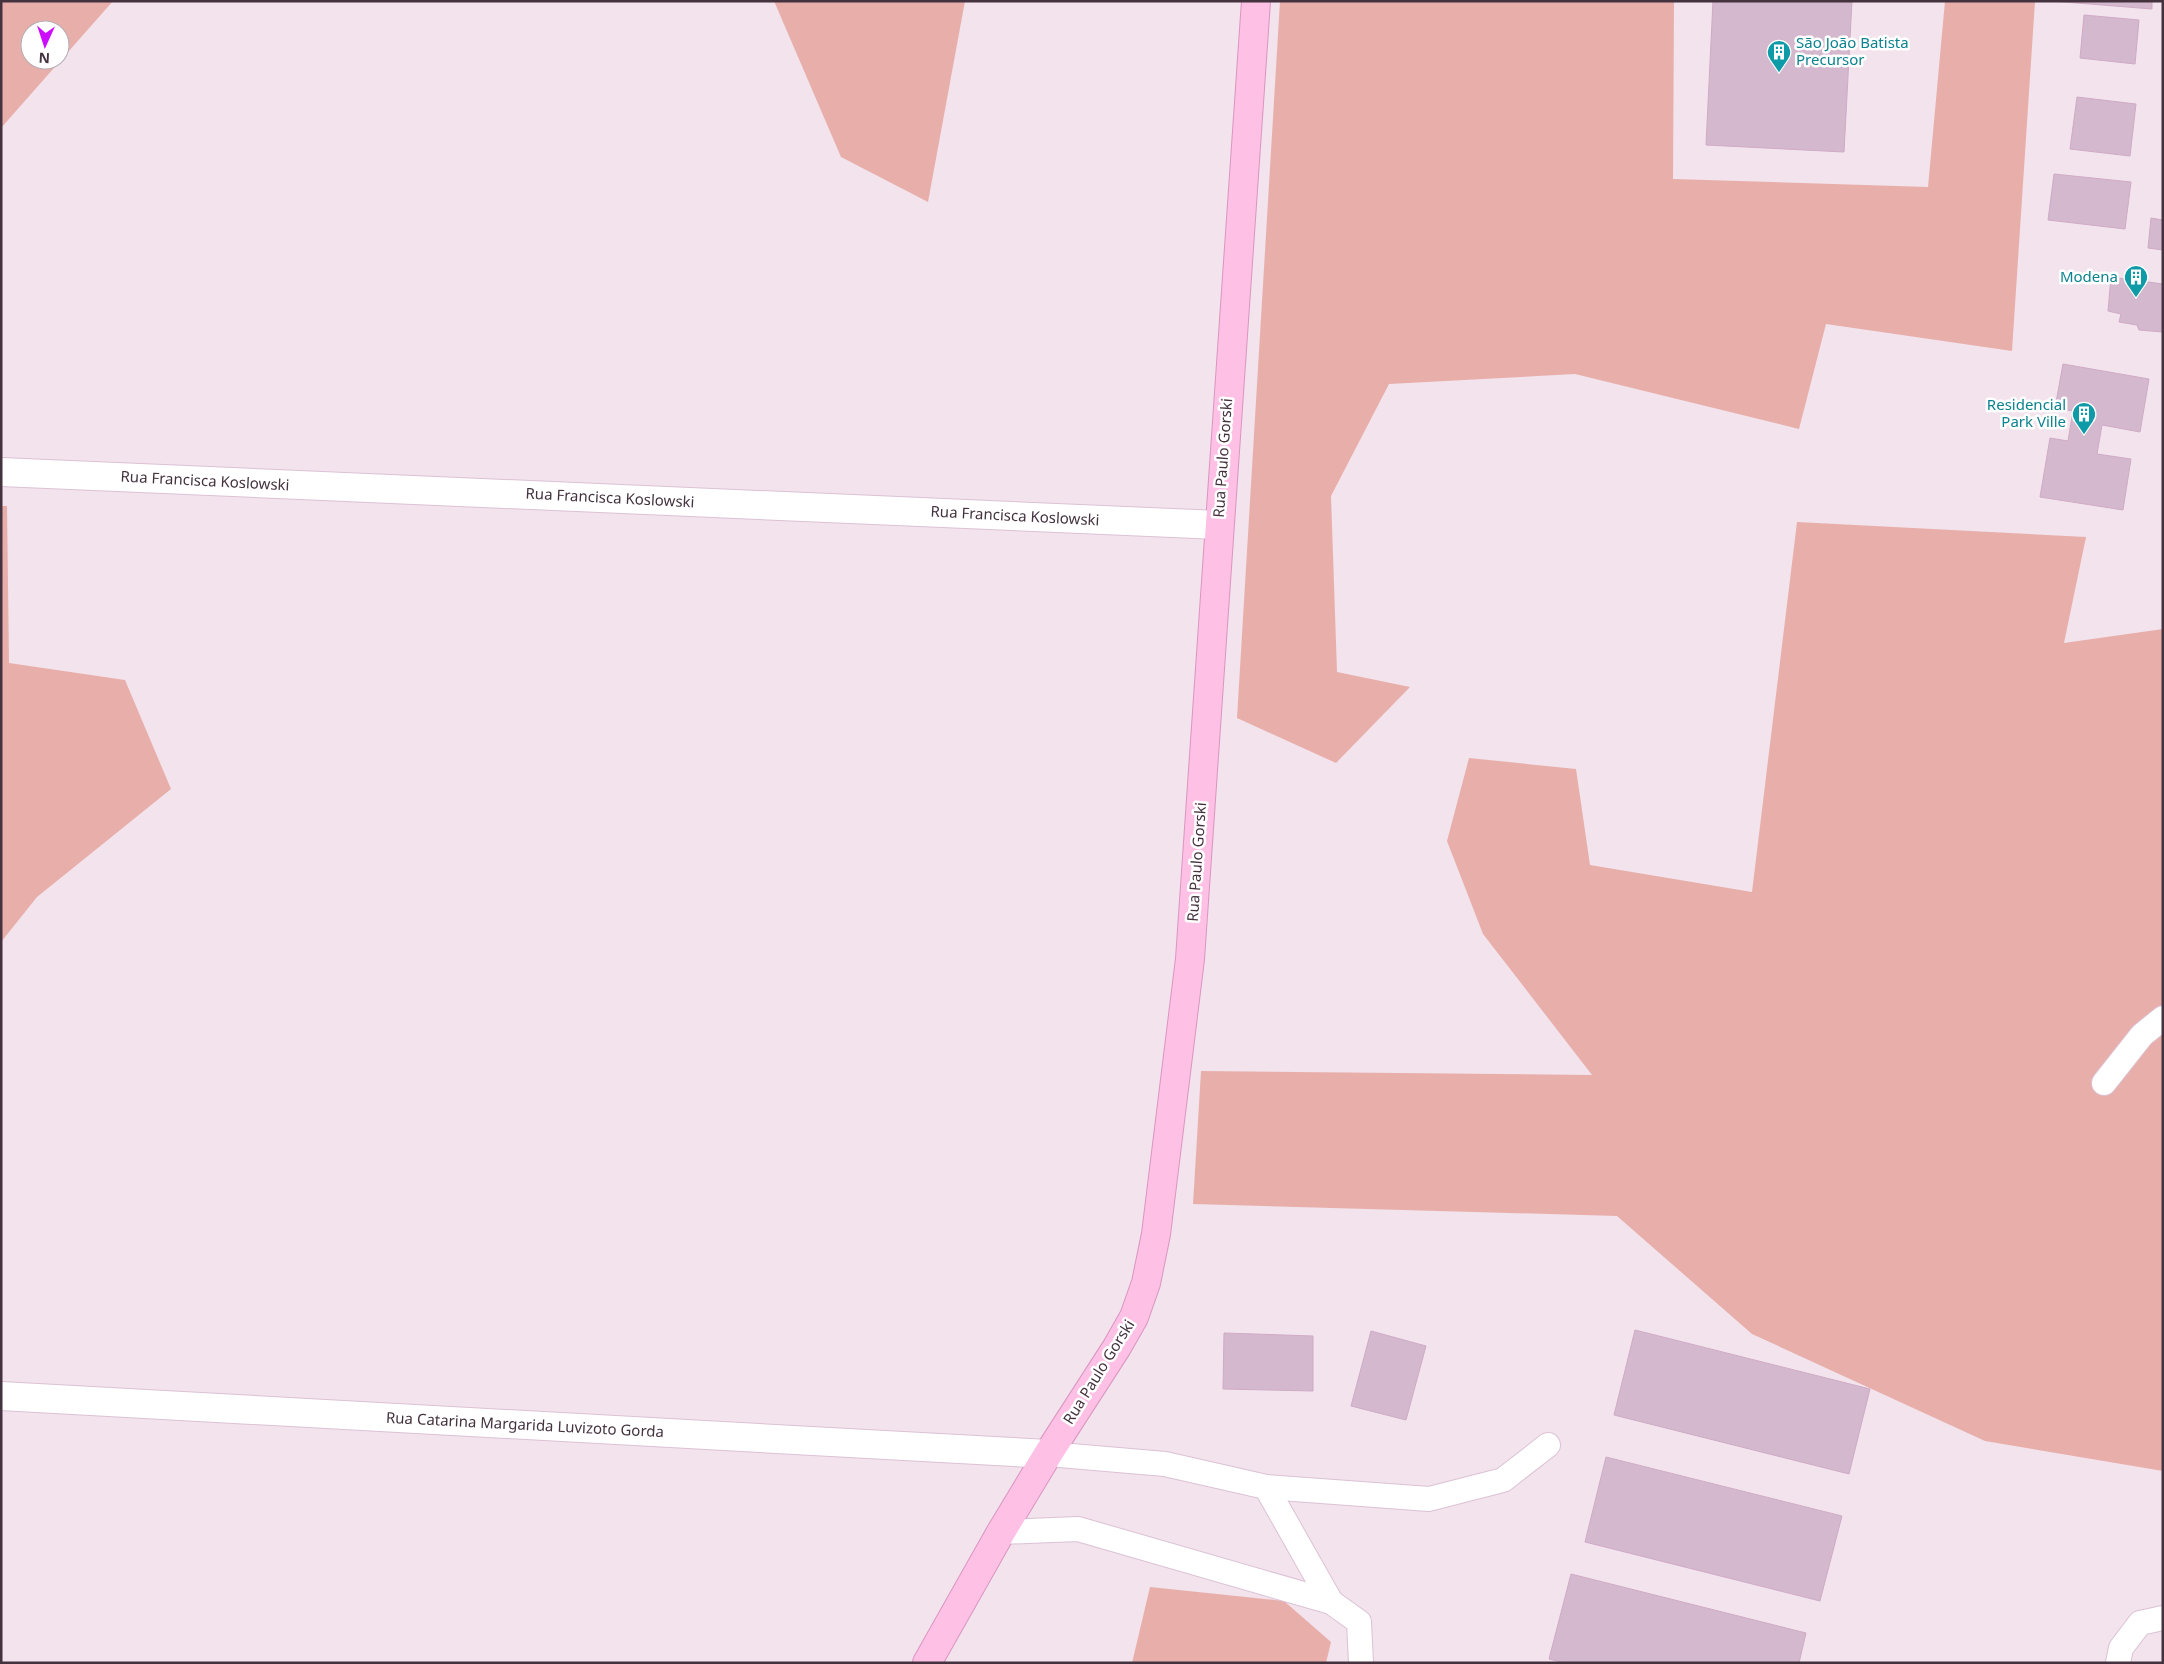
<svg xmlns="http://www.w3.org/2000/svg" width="2164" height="1664" font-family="'Noto Sans',sans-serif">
	<rect width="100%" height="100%" fill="#f2e3ed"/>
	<g fill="#e8afaa" fill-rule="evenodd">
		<path d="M1,1h112l-112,127zM30,30h30v30h-30z"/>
		<polygon points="774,1 965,1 928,202 841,157"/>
		<polygon points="1280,1 1674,1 1673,179 1928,187 1945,1 2035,1 2012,351 1826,324 1799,429 1575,374 1389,384 1331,496 1337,672 1410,687 1336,763 1237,718"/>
		<polygon points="1,506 7,506 9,663 125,680 171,789 37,897 1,942"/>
		<polygon points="1797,522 2086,537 2064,643 2163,629 2163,1471 1985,1441 1752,1334 1617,1216 1193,1204 1201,1071 1592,1075 1483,934 1447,841 1469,758 1576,769 1590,865 1752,892"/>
		<polygon points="1150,1587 1284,1601 1331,1642 1326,1663 1132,1663"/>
	</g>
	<g fill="#d4b8cd" stroke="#cfabc6">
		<polygon points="1713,1 1852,1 1844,152 1706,145"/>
		<polygon points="2052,1 2152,1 2152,9"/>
		<polygon points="2084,15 2139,20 2135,64 2080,58"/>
		<polygon points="2077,97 2136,104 2130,156 2070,149"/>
		<polygon points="2054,174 2131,182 2125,229 2048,220"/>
		<polygon points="2151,218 2163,220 2163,250 2148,248"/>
		<polygon points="2111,277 2163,284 2163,332 2139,330 2137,325 2119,322 2121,314 2108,311"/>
		<polygon points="2063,364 2149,379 2140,432 2102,425 2097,454 2131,459 2123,510 2040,497 2050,438 2068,441 2073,411 2055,408"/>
		<polygon points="1635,1330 1870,1389 1849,1474 1614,1415"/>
		<polygon points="1371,1331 1426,1346 1406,1420 1351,1406"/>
		<polygon points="1224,1333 1313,1336 1313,1391 1223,1389"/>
		<polygon points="1606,1457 1842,1516 1820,1601 1585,1542"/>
		<polygon points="1571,1574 1806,1633 1799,1663 1565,1663 1549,1659"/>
	</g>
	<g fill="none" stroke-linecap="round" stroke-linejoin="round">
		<g stroke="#dbc2d4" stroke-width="26">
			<g id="lane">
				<polyline points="2104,1083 2142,1035 2163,1018"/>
				<polyline points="1048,1454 1165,1464 1266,1487 1429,1499 1503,1480 1548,1445"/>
				<polyline points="1266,1487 1331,1602"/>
				<polyline points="1001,1532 1078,1529 1331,1602 1359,1622 1361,1663"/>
				<polyline points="2118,1663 2121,1648 2140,1623 2163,1618"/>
			</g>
		</g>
		<g stroke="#dbc2d4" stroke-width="30">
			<g id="street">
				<polyline points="1,472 1219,525"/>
				<polyline points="1,1396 1048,1454"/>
			</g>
		</g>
		<g stroke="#da95c0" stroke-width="30">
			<polyline id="secondary" points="927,1663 1001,1532 1048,1454 1117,1347 1134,1317 1146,1283 1156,1234 1190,959 1256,1"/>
		</g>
		<use href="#lane" stroke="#fff" stroke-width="24"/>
		<use href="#street" stroke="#fff" stroke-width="28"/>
		<use href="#secondary" stroke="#ffc0e6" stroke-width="28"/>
	</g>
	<defs>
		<g id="building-pin" transform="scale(1.25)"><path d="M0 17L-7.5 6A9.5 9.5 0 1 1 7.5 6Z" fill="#0f9aa8" stroke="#fff"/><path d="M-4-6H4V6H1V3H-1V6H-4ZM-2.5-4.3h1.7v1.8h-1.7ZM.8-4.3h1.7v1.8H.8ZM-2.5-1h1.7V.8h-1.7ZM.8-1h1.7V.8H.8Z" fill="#fff"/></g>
	</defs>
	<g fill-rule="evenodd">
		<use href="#building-pin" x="1779" y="52"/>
		<use href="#building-pin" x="2136" y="277"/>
		<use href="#building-pin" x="2084" y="414"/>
	</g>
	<g text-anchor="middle" stroke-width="5" stroke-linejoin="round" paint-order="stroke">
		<g font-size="15" fill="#0d838f" stroke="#fff" text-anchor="end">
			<text x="1796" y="48" text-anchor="start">São João Batista<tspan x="1796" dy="17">Precursor</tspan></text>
			<text x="2118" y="282">Modena</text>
			<text x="2066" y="410">Residencial<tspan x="2066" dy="17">Park Ville</tspan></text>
		</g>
		<g font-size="15" fill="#44333f" stroke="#fff">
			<text transform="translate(1223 458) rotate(-86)" y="5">Rua Paulo Gorski</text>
			<text transform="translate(205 481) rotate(3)" y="5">Rua Francisca Koslowski</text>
			<text transform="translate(610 498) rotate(3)" y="5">Rua Francisca Koslowski</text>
			<text transform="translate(1015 516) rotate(3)" y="5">Rua Francisca Koslowski</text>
			<text transform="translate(1197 862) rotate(-86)" y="5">Rua Paulo Gorski</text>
			<text transform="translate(1099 1372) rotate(-58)" y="5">Rua Paulo Gorski</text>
			<text transform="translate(525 1425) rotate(3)" y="5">Rua Catarina Margarida Luvizoto Gorda</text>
		</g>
	</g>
	<rect width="2164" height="1664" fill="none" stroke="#44333f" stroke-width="5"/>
	<g transform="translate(45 45) rotate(183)"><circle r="24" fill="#ffffff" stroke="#b4adb2"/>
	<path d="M0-4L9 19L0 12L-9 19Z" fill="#cc0dff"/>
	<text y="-8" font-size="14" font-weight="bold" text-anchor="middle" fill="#44333f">N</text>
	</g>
</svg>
